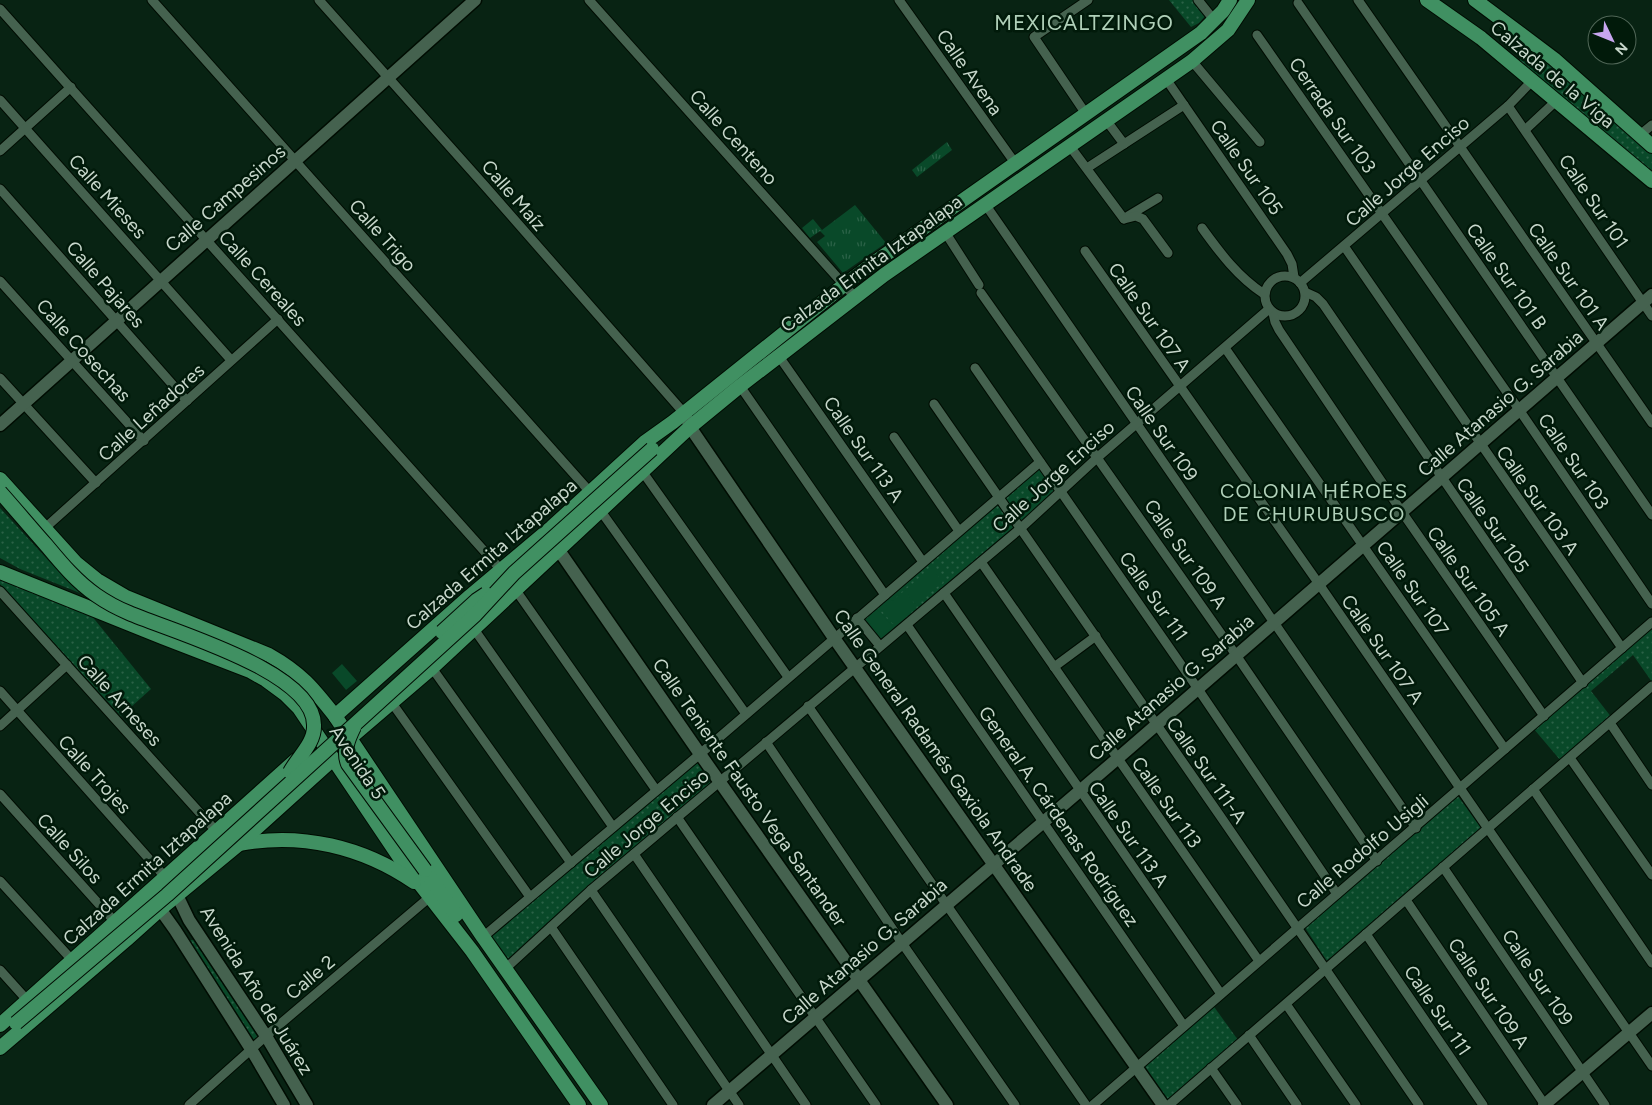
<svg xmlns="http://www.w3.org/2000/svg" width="1652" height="1105" font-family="Figtree,sans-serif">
	<defs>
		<pattern id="grass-tufts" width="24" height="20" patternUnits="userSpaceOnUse" patternTransform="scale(1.25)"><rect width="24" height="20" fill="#094929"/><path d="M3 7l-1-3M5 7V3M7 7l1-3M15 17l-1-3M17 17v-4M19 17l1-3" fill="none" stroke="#2b6247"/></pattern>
		<pattern id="park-dots" width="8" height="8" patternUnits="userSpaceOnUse" patternTransform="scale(1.25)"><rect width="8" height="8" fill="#094929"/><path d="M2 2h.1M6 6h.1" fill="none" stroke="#2b6247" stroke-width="1.8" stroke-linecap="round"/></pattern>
	</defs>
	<rect width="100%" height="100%" fill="#082313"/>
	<g fill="url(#grass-tufts)">
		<polygon points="947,142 952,150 917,177 912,170"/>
		<polygon points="855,205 886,243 843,273 817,242 825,236 820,231 810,238 802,228 813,219 822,230"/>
	</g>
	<g fill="url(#park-dots)">
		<polygon points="1169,0 1194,0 1206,15 1199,23 1191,27"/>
		<polygon points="1532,49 1652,150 1652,183 1519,64 1522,53"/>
		<polygon points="1040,466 1057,489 1021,528 879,643 861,619"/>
		<polygon points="0,508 59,572 75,586 100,601 20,569 0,558"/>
		<polygon points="0,578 91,615 151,689 121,716 0,584"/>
		<polygon points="1652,626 1652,682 1633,655 1591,691 1612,718 1561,761 1533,728"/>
		<polygon points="696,757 714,782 510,961 491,935"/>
		<polygon points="1457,795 1481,828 1327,961 1304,926"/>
		<polygon points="183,940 197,940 261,1034 250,1045"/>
		<polygon points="1212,1004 1238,1040 1167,1101 1140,1066"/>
	</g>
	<g fill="#094929">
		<polygon points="931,568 943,582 916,604 905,590"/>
		<polygon points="904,591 915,604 893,624 881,610"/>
		<polygon points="877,609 893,627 881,637 866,619"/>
		<polygon points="342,664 357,681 346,690 332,673"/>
	</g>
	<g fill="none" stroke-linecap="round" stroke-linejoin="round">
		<g stroke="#000c02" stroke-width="11">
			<g id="street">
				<polyline points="152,0 590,492"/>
				<polyline points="319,0 485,186 684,413"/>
				<polyline points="589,0 854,296"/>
				<polyline points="899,0 1015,163"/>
				<polyline points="1198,0 1214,20"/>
				<polyline points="1358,0 1652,423"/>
				<polyline points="1298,3 1652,515"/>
				<polyline points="0,9 502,571"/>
				<polyline points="1257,35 1520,411 1652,604"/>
				<polyline points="1192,61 1260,142"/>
				<polyline points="1166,79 1287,254 1292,264 1294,277"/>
				<polyline points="0,100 231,360"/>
				<polyline points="1508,106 1652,316"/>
				<polyline points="1086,114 1034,37 1088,0"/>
				<polyline points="1106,120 1124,144"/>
				<polyline points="1525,130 1556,101"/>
				<polyline points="1640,135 1652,125"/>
				<polyline points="1069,145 1124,219"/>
				<polyline points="0,151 71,87"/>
				<polyline points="1087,168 1184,105"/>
				<polyline points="0,189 187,401"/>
				<polyline points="985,204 1416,828"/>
				<polyline points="1128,216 1158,198"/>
				<polyline points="1124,219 1136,216 1143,219 1168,253"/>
				<path d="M1202,228c18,25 36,49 62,66"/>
				<polyline points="945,232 979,285"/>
				<polyline points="1344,246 1622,648"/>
				<polyline points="1085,251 1319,584 1652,1066"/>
				<circle cx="1285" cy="296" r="20"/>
				<polyline points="0,281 144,441"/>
				<polyline points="1300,283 1508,106 1532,81"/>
				<polyline points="1305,292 1316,297 1323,304 1583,683"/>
				<polyline points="981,293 1236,655 1377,861"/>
				<polyline points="1273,313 1275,322 1279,330 1402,512 1544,716"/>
				<polyline points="1225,348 1505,749"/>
				<polyline points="778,355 923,562"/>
				<polyline points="975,368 1198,689 1337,894"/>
				<polyline points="0,378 96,483"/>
				<polyline points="740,386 885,595"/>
				<path d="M934,404c162,234 325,466 485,701"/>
				<polyline points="894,437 959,531"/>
				<polyline points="642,471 788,677"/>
				<polyline points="600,510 746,714"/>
				<polyline points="45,528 278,319"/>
				<polyline points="981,562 1259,961"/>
				<polyline points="515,589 656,790"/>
				<polyline points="0,591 217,832"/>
				<polyline points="944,593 1221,994"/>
				<polyline points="857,618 880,646"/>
				<polyline points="907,625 1184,1026"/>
				<polyline points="474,629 613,827"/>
				<polyline points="1054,667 1096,636"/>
				<polyline points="432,668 571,863"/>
				<polyline points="0,691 166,878"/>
				<polyline points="392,703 530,897"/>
				<polyline points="808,706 1086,1105"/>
				<polyline points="1610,723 1652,785"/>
				<polyline points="0,726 67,665"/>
				<polyline points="766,742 902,943 1015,1105"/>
				<polyline points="1570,758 1652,875"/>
				<polyline points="1533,789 1652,963"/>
				<polyline points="0,794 115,922"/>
				<polyline points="677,817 876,1105"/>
				<polyline points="634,854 806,1105"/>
				<polyline points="1443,867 1605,1105"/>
				<polyline points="0,881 72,960"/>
				<polyline points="591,890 739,1105"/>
				<polyline points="1406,900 1545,1105"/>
				<polyline points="551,927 673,1105"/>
				<polyline points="1366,934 1483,1105"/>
				<polyline points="483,937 700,754 1040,462"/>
				<polyline points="505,969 591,890 1021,528 1098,457 1269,309"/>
				<polyline points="0,970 27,1000"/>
				<polyline points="1286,1004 1356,1105"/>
				<polyline points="1249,1035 1297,1105"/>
				<polyline points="1211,1068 1237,1105"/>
				<polyline points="189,1105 266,1036 431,896"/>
				<polyline points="1093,1105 1652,622"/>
				<polyline points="1169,1105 1652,686"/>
			</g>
		</g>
		<g stroke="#000c02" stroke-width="15">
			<g id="secondary">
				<polyline points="687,419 690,427 834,638 1163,1105"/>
				<polyline points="0,425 475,0"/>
				<polyline points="558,549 700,754 947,1105"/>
				<polyline points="177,895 189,920 266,1036 307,1105"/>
				<polyline points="160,909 175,930 251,1049 284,1105"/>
				<polyline points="713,1105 1117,759 1652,295"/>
				<polyline points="1544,1105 1652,1013"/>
			</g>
		</g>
		<g stroke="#000c02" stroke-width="16">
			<g id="primary">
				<polyline points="1427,0 1481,38 1652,181"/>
				<polyline points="1475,0 1554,59 1652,146"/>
				<path d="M0,479l76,84 21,17 29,17 143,58c32,18 44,33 66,61l148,221 118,168"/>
				<polyline points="0,572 162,637 250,671 266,680 285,694 299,708 402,861 472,951 579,1105"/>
				<polyline points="335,716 470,596 552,527 645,442 673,422 844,285 875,262 1201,33 1223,11 1230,0"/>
				<polyline points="349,739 432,668 690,427 740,386 884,275 1192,61 1228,30 1248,0"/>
				<path d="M240,844c61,-12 123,3 174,38"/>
				<polyline points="425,870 456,915"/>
				<polyline points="0,1025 296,760"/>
				<polyline points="0,1048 126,940 165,905 239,844 333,759"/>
			</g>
		</g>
		<use href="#street" stroke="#45624f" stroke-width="9"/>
		<use href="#secondary" stroke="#45624f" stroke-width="12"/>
		<use href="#primary" stroke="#409062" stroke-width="14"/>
		<g stroke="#000c02" stroke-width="16" stroke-linecap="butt">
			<g id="primary-bridge">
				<path d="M0,492c16,18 31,36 47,54 15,18 30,36 49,49 10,7 21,13 33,18 41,18 185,58 185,112 1,18 -16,32 -24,47"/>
				<polyline points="442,632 477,600 486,594"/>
				<path d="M354,727c-6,12 -11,24 -6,37l77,106"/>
				<polyline points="16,1023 167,895 475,615 514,573 652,449"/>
			</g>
		</g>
		<use href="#primary-bridge" stroke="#409062" stroke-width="14"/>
	</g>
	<g text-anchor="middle" stroke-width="5" stroke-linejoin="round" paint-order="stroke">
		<g font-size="19" fill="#c7d7cb" stroke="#011a0a">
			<text transform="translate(970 72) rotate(55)" y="7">Calle Avena</text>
			<text transform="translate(1553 74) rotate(40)" y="7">Calzada de la Viga</text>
			<text transform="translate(1333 115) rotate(55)" y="7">Cerrada Sur 103</text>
			<text transform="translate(734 137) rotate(48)" y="7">Calle Centeno</text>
			<text transform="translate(1247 167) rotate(55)" y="7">Calle Sur 105</text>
			<text transform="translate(1407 171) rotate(-41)" y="7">Calle Jorge Enciso</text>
			<text transform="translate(514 195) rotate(49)" y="7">Calle Maíz</text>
			<text transform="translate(108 196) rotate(48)" y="7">Calle Mieses</text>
			<text transform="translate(225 198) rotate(-41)" y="7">Calle Campesinos</text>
			<text transform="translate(1594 201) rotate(56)" y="7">Calle Sur 101</text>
			<text transform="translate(383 235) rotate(48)" y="7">Calle Trigo</text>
			<text transform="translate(871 263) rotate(-36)" y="7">Calzada Ermita Iztapalapa</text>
			<text transform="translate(1507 276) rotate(55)" y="7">Calle Sur 101 B</text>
			<text transform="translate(1569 276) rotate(55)" y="7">Calle Sur 101 A</text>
			<text transform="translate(263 278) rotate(48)" y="7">Calle Cereales</text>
			<text transform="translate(106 284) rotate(49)" y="7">Calle Pajares</text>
			<text transform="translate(1150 317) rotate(55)" y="7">Calle Sur 107 A</text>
			<text transform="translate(84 350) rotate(48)" y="7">Calle Cosechas</text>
			<text transform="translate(1500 403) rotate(-41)" y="7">Calle Atanasio G. Sarabia</text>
			<text transform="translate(151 412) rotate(-42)" y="7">Calle Leñadores</text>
			<text transform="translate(1162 433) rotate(55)" y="7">Calle Sur 109</text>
			<text transform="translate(864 449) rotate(55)" y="7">Calle Sur 113 A</text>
			<text transform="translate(1574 461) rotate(56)" y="7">Calle Sur 103</text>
			<text transform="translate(1053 476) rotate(-42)" y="7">Calle Jorge Enciso</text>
			<text transform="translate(1538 500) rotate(55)" y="7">Calle Sur 103 A</text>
			<text transform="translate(1493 525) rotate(55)" y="7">Calle Sur 105</text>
			<text transform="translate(491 554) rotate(-41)" y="7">Calzada Ermita Iztapalapa</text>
			<text transform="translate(1186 554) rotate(55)" y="7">Calle Sur 109 A</text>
			<text transform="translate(1469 581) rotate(55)" y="7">Calle Sur 105 A</text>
			<text transform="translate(1413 588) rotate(55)" y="7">Calle Sur 107</text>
			<text transform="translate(1154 596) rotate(55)" y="7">Calle Sur 111</text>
			<text transform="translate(1383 649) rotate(55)" y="7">Calle Sur 107 A</text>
			<text transform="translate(1171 687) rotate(-41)" y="7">Calle Atanasio G. Sarabia</text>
			<text transform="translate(120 700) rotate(48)" y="7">Calle Arneses</text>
			<text transform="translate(936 750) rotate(55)" y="7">Calle General Radamés Gaxiola Andrade</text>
			<text transform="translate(358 762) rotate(56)" y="7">Avenida 5</text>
			<text transform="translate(1207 770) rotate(55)" y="7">Calle Sur 111-A</text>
			<text transform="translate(95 774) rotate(48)" y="7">Calle Trojes</text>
			<text transform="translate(750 792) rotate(55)" y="7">Calle Teniente Fausto Vega Santander</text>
			<text transform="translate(1167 802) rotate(55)" y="7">Calle Sur 113</text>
			<text transform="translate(1059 816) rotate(55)" y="7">General A. Cárdenas Rodríguez</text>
			<text transform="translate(646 823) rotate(-40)" y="7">Calle Jorge Enciso</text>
			<text transform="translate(1129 834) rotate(55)" y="7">Calle Sur 113 A</text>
			<text transform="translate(70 848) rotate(48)" y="7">Calle Silos</text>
			<text transform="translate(1362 851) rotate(-40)" y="7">Calle Rodolfo Usigli</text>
			<text transform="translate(147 868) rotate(-42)" y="7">Calzada Ermita Iztapalapa</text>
			<text transform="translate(864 951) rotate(-41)" y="7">Calle Atanasio G. Sarabia</text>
			<text transform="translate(310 977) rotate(-40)" y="7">Calle 2</text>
			<text transform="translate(1538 977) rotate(56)" y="7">Calle Sur 109</text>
			<text transform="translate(257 990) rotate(58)" y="7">Avenida Año de Juárez</text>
			<text transform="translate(1489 993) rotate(56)" y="7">Calle Sur 109 A</text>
			<text transform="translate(1438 1010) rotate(56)" y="7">Calle Sur 111</text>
		</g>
		<g font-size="20" letter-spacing="1" fill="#b0d0b9" stroke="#011a0a">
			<text x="1314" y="498">COLONIA HÉROES<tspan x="1314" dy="23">DE CHURUBUSCO</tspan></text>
		</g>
		<g font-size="21" letter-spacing="1" fill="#b0d0b9" stroke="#011a0a">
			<text x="1084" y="30">MEXICALTZINGO</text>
		</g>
	</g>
	<g transform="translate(1612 40) rotate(133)"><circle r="24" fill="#011a0a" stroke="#506657"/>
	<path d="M0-4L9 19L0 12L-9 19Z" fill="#c7a6ef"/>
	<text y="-8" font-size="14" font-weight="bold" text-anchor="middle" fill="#c7d7cb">N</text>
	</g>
</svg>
